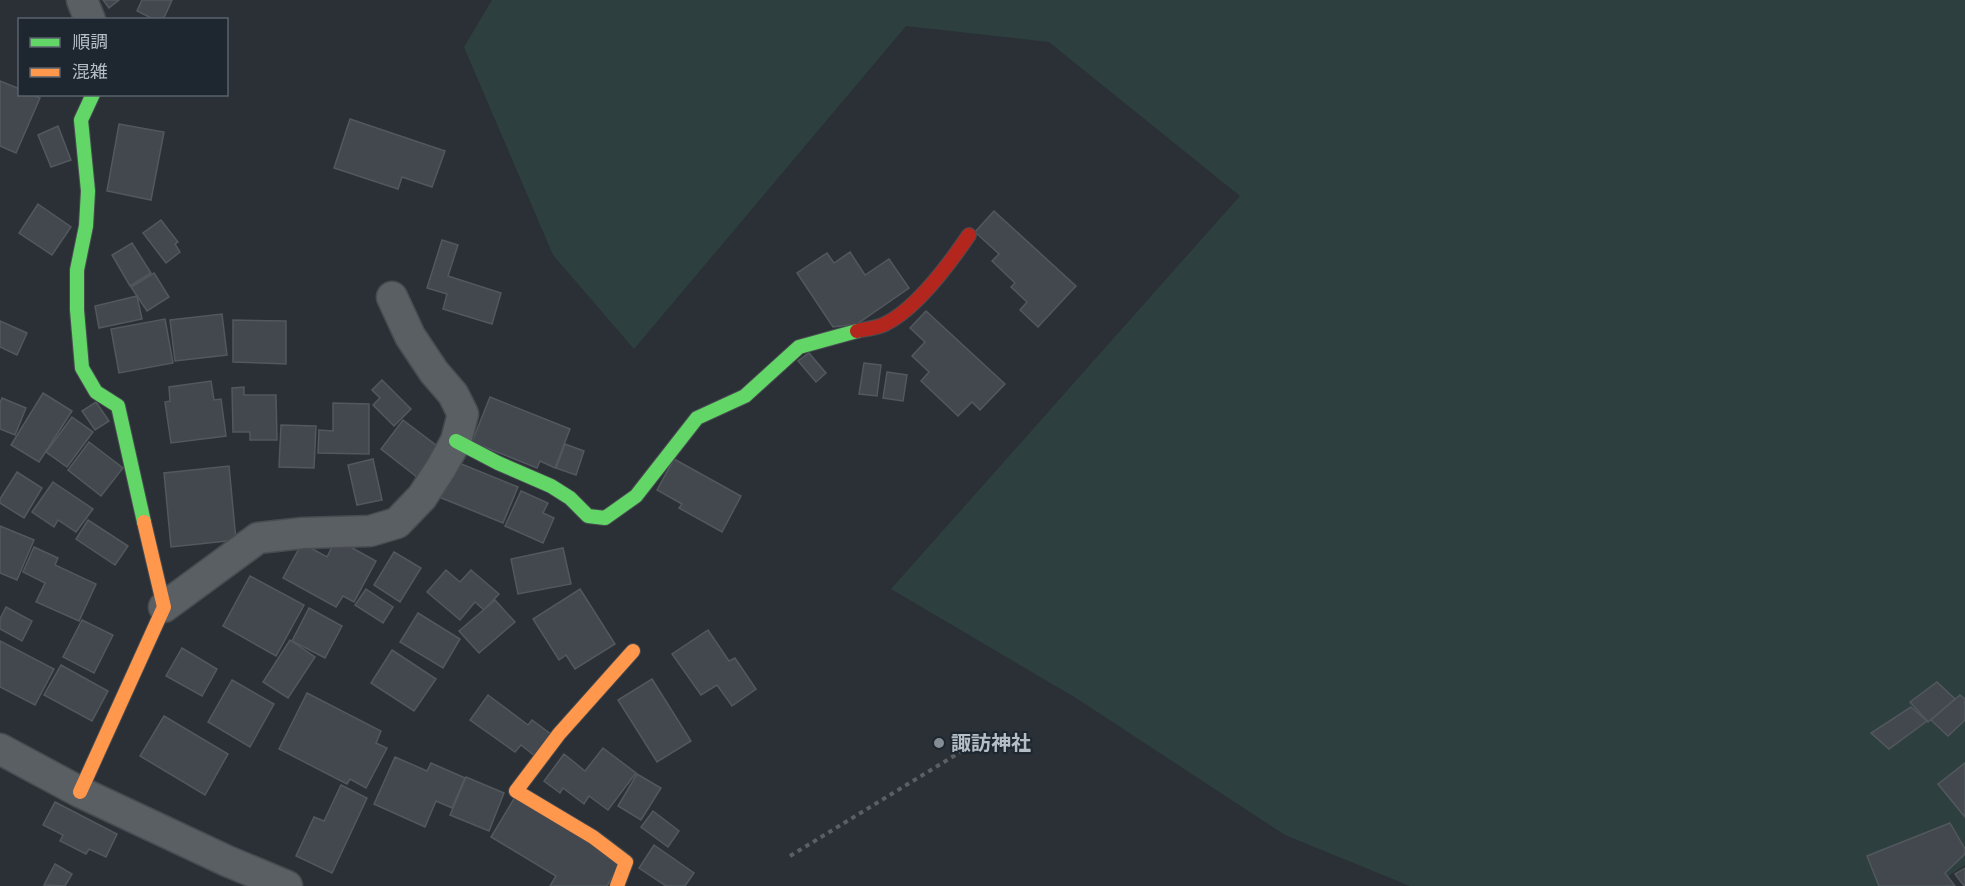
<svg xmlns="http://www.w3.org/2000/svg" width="1965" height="886" font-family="Raleway,'Noto Sans JP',sans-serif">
	<rect width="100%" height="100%" fill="#2a3036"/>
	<polygon fill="#2d403f" points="492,0 1965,0 1965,865 1933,886 1410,886 1285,835 1076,698 891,589 1240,196 1049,42 906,26 634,349 553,255 464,47"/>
	<g fill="#43484e" stroke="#52585d" stroke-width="1.5">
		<polygon points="103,0 119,0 109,8"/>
		<polygon points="142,0 172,0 163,20 155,20 137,11"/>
		<polygon points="0,81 20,89 20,94 31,94 40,98 16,153 0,146"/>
		<polygon points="350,119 445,151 432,187 402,177 398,189 334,168"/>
		<polygon points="119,124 164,132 151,200 107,191"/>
		<polygon points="58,126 71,160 51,167 38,135"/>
		<polygon points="38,204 71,227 52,255 19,233"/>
		<polygon points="994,211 1076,286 1038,327 1020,310 1027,302 1011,287 1015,283 992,261 999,254 975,232"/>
		<polygon points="161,220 178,242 175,244 180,252 166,263 143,233"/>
		<polygon points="442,240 458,245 448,276 501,293 492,324 443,309 447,294 427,288"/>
		<polygon points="132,243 151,273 130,286 112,255"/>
		<polygon points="850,252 865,275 889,259 909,288 857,324 833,327 797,273 827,253 834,263"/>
		<polygon points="154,273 169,297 147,311 131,287"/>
		<polygon points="137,296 142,319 99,328 95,306"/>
		<polygon points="926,311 1005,384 980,410 972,402 958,416 921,381 929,372 912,356 925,342 910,328"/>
		<polygon points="222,314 227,355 175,361 170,320"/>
		<polygon points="165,319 173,363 119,373 111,329"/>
		<polygon points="233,320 286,321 286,364 233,362"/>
		<polygon points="0,321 27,333 17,355 0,347"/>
		<polygon points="809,353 826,373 816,382 798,361"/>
		<polygon points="864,363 881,365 877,396 859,394"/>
		<polygon points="887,372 907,375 903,401 883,398"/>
		<polygon points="382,380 411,409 394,426 373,405 380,398 372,390"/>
		<polygon points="211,381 214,400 221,399 226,436 171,443 165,402 170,401 169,387"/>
		<polygon points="244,387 244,395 276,395 277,440 250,440 250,432 233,432 232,388"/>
		<polygon points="43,393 72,411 39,462 11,445"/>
		<polygon points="490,397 570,429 555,468 540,461 537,468 472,442"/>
		<polygon points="2,398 26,408 15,435 0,429 0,403"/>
		<polygon points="96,402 109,421 95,430 82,411"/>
		<polygon points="333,403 369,404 369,454 318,453 319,430 333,431"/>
		<polygon points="72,417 93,432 67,467 46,452"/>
		<polygon points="403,420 445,452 422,481 381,449"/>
		<polygon points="281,425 316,426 314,468 279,467"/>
		<polygon points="89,442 123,468 101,496 68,470"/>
		<polygon points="565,444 584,451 576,475 556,468"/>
		<polygon points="373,459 382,500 357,505 348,465"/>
		<polygon points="674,459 741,496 722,532 679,508 682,504 657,490"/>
		<polygon points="454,461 518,487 503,523 439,497"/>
		<polygon points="229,466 236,540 171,547 164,473"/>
		<polygon points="17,472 42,488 24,518 0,503 0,499"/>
		<polygon points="53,482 93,509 76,532 58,520 54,527 32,512"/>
		<polygon points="521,491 548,503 543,513 554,518 543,543 505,526"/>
		<polygon points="88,520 128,546 115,565 76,539"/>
		<polygon points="0,526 34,540 17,580 0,573"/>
		<polygon points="336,539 376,561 354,602 343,596 336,607 283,578 302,543 327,557"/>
		<polygon points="34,547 58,558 55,565 96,584 79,621 36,602 45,583 23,572"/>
		<polygon points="563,548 571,584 518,594 511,559"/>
		<polygon points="394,552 421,568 400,602 374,585"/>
		<polygon points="446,570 460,582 471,570 499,594 484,610 475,602 460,620 427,592"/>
		<polygon points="250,576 304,605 276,656 223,626"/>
		<polygon points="366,589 393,607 383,623 355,605"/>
		<polygon points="580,589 615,644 575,669 566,655 559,660 533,619"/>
		<polygon points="495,600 515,622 479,653 459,631"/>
		<polygon points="6,607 32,621 22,641 0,629 0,619"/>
		<polygon points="309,608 342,626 325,658 292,641"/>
		<polygon points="418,613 460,639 443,668 400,642"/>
		<polygon points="82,620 113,635 94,673 63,657"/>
		<polygon points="708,630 729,661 735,658 756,689 732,706 717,685 701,695 672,654"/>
		<polygon points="290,640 315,657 288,698 263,682"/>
		<polygon points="0,641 54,669 35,705 0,687"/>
		<polygon points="182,648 217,669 202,696 166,676"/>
		<polygon points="392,650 436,679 414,711 371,683"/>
		<polygon points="61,665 108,691 92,721 44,695"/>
		<polygon points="652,679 691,741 657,762 618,700"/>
		<polygon points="232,680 274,704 250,747 208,722"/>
		<polygon points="1937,682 1955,699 1928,722 1910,702"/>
		<polygon points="307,693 381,731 376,743 387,748 366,788 350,779 347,784 279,749"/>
		<polygon points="488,695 528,725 532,720 552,735 536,757 521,745 515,752 470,720"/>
		<polygon points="1960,695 1965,699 1965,720 1948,736 1931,720"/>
		<polygon points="1911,707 1927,721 1889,749 1871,733"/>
		<polygon points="164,716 228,754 205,795 140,756"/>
		<polygon points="603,748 636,773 608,810 589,796 584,804 563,788 560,793 544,781 564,754 585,771"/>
		<polygon points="395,757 427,771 431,763 465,778 452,808 436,801 425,827 374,804"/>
		<polygon points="1965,763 1965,817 1938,784"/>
		<polygon points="637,774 661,788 641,820 618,806"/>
		<polygon points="466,777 504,793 489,831 450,815"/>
		<polygon points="341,785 367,798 332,873 296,856 314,817 324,821"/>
		<polygon points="515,797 622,861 607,886 550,886 556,876 491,837"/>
		<polygon points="55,802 117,834 106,857 89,849 86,854 60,841 63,835 43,825"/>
		<polygon points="653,811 679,831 668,847 641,827"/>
		<polygon points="1950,823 1965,849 1965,854 1945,873 1955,886 1879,886 1867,856"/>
		<polygon points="654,845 694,873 685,886 666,886 639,868"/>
		<polygon points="55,864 72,874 65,886 44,885"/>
		<polygon points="1965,868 1965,886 1964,886 1955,874"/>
	</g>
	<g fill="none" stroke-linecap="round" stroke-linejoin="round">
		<g stroke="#484c51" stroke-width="33">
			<g id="street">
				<polyline points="82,0 90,20"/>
				<polyline points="164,607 258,538 303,533 370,531 397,523 422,497 441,468 456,441 463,414 453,394 434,372 410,336 392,297"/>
				<polyline points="0,749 80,792 227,861 287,886"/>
			</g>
		</g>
		<g stroke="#484c51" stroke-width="16">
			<g id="fast">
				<polyline points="93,94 81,120 88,191 86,226 77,270 77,310 82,368 96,392 118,406 144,522"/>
				<polyline points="456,441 498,463 551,486 570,498 588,516 605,518 636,496 697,418 745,396 799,347 857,331"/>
			</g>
		</g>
		<g stroke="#484c51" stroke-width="16">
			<g id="slow">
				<polyline points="80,792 164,607 144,522"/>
				<polyline points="617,886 626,862 593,837 516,791 559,734 633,651"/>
			</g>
		</g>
		<g stroke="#484c51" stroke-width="16">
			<path id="jam" d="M857,331c9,-2 20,-3 28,-7 31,-15 65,-61 84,-89"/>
		</g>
		<polyline stroke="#5a5f63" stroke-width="4" stroke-dasharray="4.5 4.5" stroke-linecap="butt" points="790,856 980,740"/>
		<use href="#street" stroke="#5a5f64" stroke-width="30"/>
		<use href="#fast" stroke="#63d668" stroke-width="14"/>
		<use href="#slow" stroke="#ff974d" stroke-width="14"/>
		<use href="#jam" stroke="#b3261e" stroke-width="14"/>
	</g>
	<circle fill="#848c94" stroke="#1e2730" stroke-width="2" cx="939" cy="743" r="6"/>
	<g text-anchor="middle" stroke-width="4.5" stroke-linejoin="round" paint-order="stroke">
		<g font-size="20" font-weight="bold" fill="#b5bec6" stroke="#1e2730" text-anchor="start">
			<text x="951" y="750">諏訪神社</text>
		</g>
	</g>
	<rect x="18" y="18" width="210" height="78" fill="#1e2730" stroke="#5a636c" stroke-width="1.5"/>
	<rect x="30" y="38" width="30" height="9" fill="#63d668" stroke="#5a636c" stroke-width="1.5"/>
	<text x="72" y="48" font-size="18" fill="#b5bec6">順調</text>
	<rect x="30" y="68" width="30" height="9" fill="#ff974d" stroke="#5a636c" stroke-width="1.5"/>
	<text x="72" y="78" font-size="18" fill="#b5bec6">混雑</text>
</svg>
